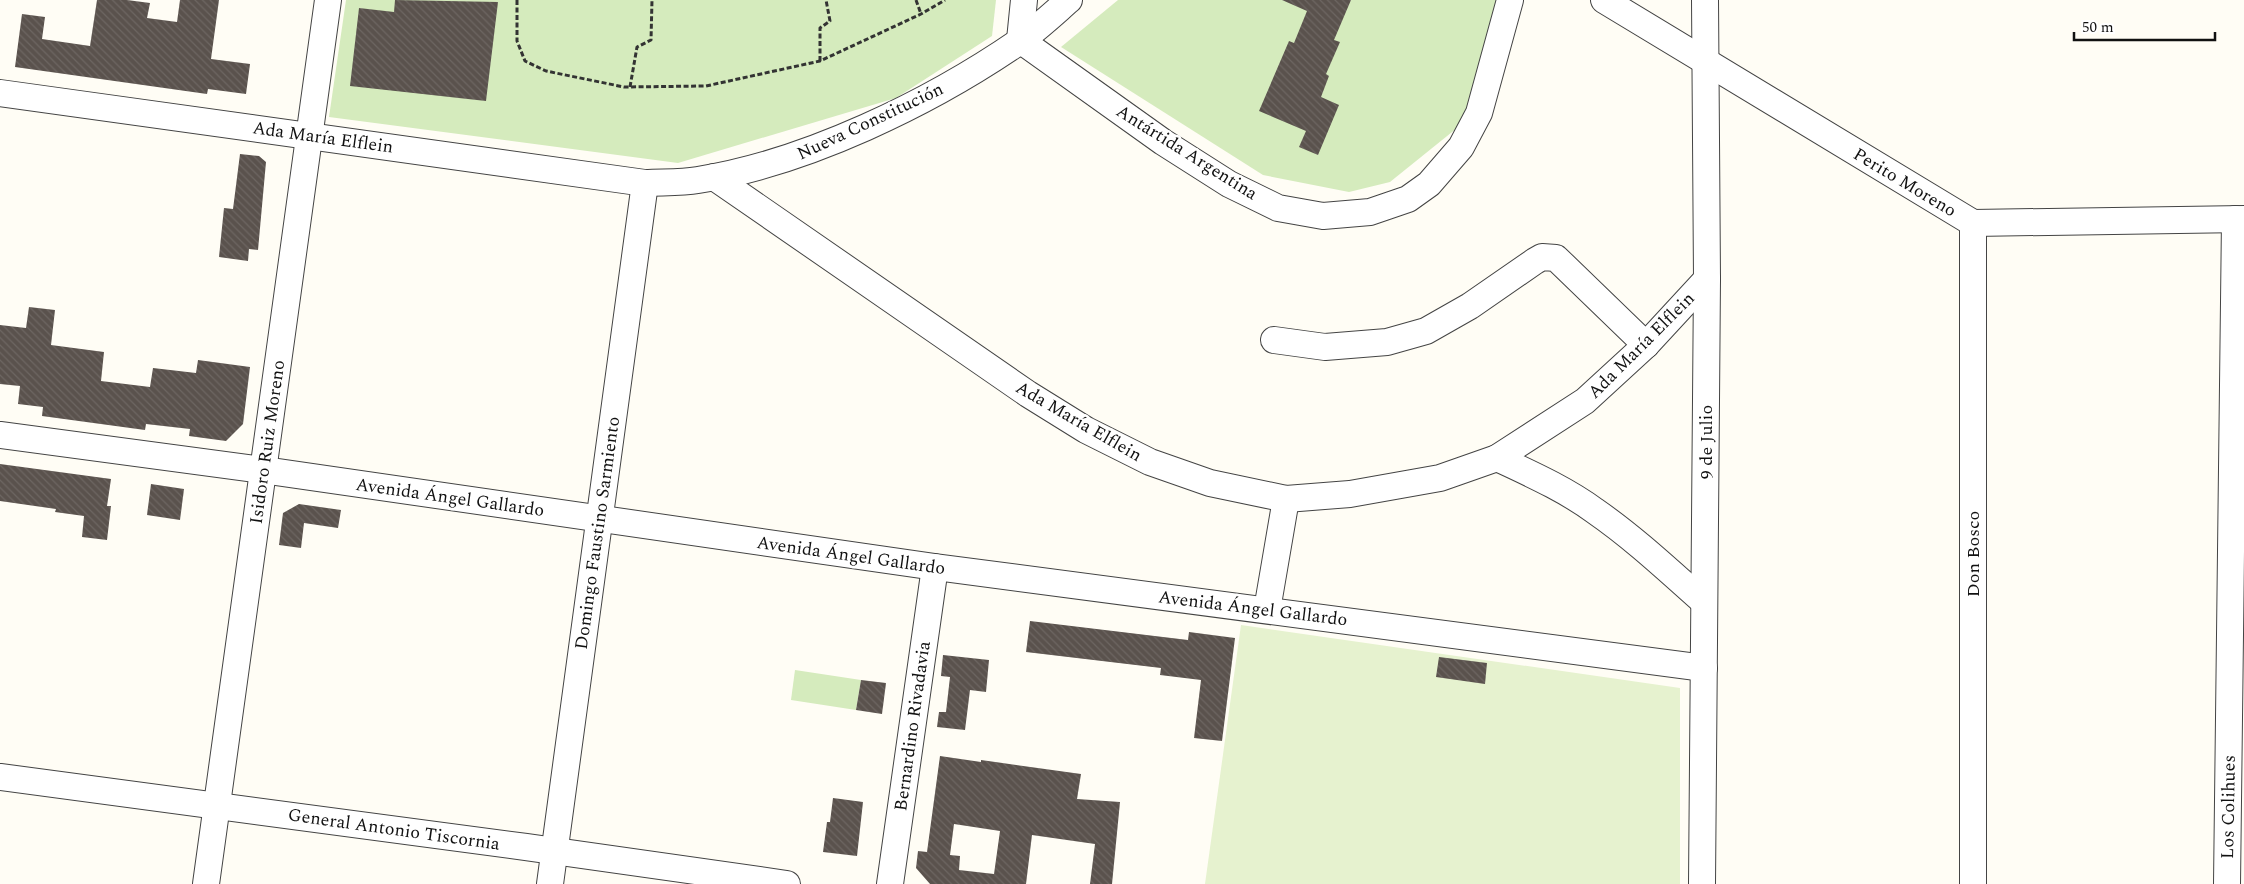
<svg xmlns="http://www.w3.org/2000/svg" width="2244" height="884" font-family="Spectral,serif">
	<defs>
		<pattern id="building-back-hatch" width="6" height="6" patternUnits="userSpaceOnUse" patternTransform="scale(1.25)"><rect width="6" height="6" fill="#5a524d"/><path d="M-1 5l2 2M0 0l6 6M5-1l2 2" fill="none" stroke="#6d6662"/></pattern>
	</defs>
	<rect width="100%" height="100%" fill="#fffdf5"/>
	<g fill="#d5ebbd">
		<polygon points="346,0 996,0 992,36 896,98 678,163 329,117"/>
		<polygon points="1118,0 1496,0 1462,124 1390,182 1349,192 1263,175 1061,47"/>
		<polygon points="795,670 861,680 856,710 791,700"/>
	</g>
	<polygon fill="#e6f2cf" points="1241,625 1680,688 1680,884 1205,884"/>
	<g fill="url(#building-back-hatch)" fill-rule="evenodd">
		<polygon points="97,0 127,0 150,3 147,18 177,22 180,0 219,0 211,59 250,64 246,94 208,89 207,94 15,67 22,14 45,17 42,39 90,46"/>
		<polygon points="395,0 498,2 486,101 350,86 359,8 394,12"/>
		<polygon points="1282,0 1351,0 1334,40 1340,42 1326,74 1329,76 1321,97 1339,105 1318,155 1299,147 1306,131 1259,111 1289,41 1294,43 1307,11"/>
		<polygon points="240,154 259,156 266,162 258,250 249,249 248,261 219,257 224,208 233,209"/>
		<polygon points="29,307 55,310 51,345 104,352 101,381 150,387 153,368 196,373 198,360 250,367 243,424 226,441 189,436 190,429 146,424 145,430 42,416 43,407 18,404 20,386 0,384 0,325 26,328"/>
		<polygon points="0,464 111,479 107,506 111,506 107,540 82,537 84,516 55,512 56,509 0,501"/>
		<polygon points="151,484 184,489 180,520 147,515"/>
		<polygon points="299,504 341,510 338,528 304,523 301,548 279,545 283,513"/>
		<polygon points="1030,621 1188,640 1189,632 1235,638 1222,741 1194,738 1201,680 1160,675 1161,668 1026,652"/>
		<polygon points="943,655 989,660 986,692 970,690 965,730 937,727 939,712 946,712 950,677 941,676"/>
		<polygon points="1439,657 1487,663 1485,684 1436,677"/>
		<polygon points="861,680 886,683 882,714 856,710"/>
		<path d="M940,756l41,6v-2l100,14 -4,25 43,3 -8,82h-22l5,-40 -63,-9 -6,49h-96l-14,-16 2,-17 9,1zM954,824l46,7 -6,43 -35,-4 1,-14 -10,-1z"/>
		<polygon points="833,798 863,802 857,856 823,852 827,822 830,822"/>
	</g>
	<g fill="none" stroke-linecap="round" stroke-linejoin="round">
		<g stroke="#444" stroke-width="28">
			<g id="minor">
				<polyline points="1024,0 1020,40 1163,142 1229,184 1278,208 1323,216 1370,212 1408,199 1429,184 1461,147 1479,113 1510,0"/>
				<polyline points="1604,0 1973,223 2244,219"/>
				<path d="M0,93l645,90c18,-1 36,0 53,-3 108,-17 232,-77 322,-139 17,-12 33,-27 49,-41"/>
				<polyline points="714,177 1028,394 1086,430 1150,462 1210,483 1286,499 1350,494 1440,478 1497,458 1585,401 1646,345 1707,279"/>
				<polyline points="1274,340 1325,347 1387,342 1426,331 1470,306 1535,261 1542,257 1556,258 1646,345"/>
				<polyline points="0,435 263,470 935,567 1704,668"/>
				<path d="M1497,458c34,16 68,31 98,53 39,27 74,60 109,91"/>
				<polyline points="1267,610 1286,499"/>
				<polyline points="0,777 526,847 787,884"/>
				<polyline points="206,884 328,0"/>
				<polyline points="550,884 645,183"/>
				<polyline points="890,884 935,567"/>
				<polyline points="1702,884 1707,279 1705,0"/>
				<polyline points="1973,884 1973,223"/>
				<polyline points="2227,884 2235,219"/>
			</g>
		</g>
		<g stroke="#333" stroke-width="3" stroke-dasharray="5 2.5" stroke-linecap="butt">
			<polyline points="517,0 517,41 525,61 546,71 624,87 706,86 820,61 921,14 945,0"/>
			<polyline points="916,0 921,14"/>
			<polyline points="820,61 820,28 830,21 826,0"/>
			<polyline points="630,87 637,47 651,40 652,0"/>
		</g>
		<use href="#minor" stroke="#fff" stroke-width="26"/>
	</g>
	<g text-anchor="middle" stroke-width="5" stroke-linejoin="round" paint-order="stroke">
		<g font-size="18" fill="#111" stroke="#fff">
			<text transform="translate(870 121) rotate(-25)" y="6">Nueva Constitución</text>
			<text transform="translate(323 137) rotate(8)" y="6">Ada María Elflein</text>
			<text transform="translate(1187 152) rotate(32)" y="6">Antártida Argentina</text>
			<text transform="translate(1905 182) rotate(31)" y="6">Perito Moreno</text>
			<text transform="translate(1641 345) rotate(-45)" y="6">Ada María Elflein</text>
			<text transform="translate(1079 421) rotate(30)" y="6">Ada María Elflein</text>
			<text transform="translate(267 442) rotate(-82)" y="6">Isidoro Ruiz Moreno</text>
			<text transform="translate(1706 442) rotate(-90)" y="6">9 de Julio</text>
			<text transform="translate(450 497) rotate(8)" y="6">Avenida Ángel Gallardo</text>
			<text transform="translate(597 533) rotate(-82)" y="6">Domingo Faustino Sarmiento</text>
			<text transform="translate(1973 554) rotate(-90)" y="6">Don Bosco</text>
			<text transform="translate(851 555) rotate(8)" y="6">Avenida Ángel Gallardo</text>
			<text transform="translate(1253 608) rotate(7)" y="6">Avenida Ángel Gallardo</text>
			<text transform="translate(912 726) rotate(-82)" y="6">Bernardino Rivadavia</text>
			<text transform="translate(2228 807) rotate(-89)" y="6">Los Colihues</text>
			<text transform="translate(394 829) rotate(8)" y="6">General Antonio Tiscornia</text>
		</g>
	</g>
	<path d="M2074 32v8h141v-8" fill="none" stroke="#111111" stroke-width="2.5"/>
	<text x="2082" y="32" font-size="15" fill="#111111" stroke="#ffffff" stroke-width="4" paint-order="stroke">50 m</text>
</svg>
